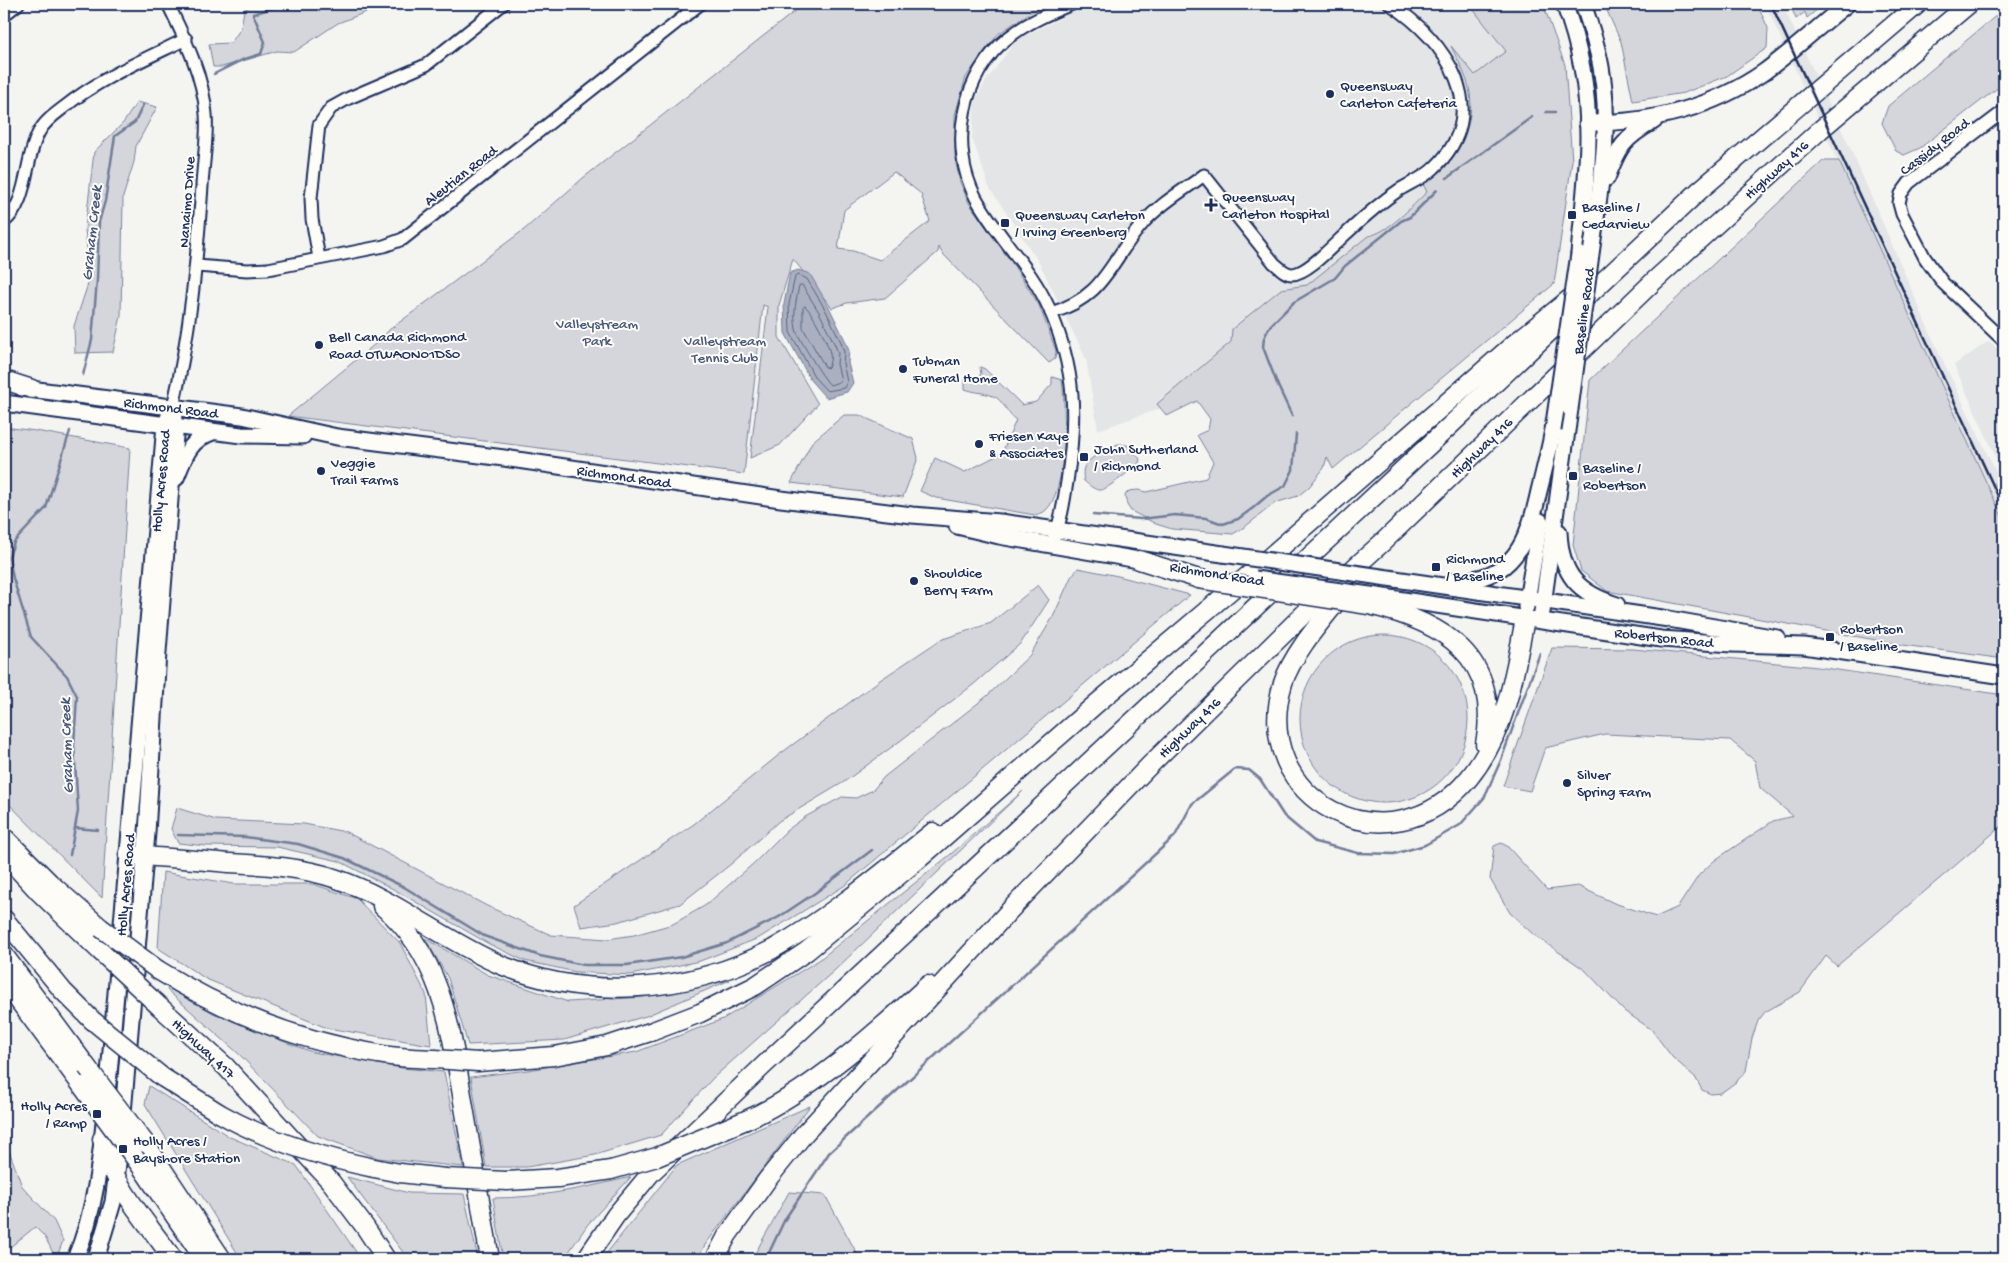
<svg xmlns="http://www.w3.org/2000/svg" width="2008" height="1263" font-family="'Gochi Hand',sans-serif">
	<rect width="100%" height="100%" fill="#f4f4f1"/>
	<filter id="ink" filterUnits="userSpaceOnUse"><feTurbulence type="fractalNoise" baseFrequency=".02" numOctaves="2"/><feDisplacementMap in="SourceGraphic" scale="10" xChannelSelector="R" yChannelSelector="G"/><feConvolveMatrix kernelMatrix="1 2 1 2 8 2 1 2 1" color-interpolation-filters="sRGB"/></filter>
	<g filter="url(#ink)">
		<g fill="#e4e5e6">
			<polygon points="1090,4 1492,4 1523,43 1485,122 1405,224 1179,402 1098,430 1086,359 1040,264 989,187 972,138 975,101 986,81 1016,40"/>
			<polygon points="1765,4 1782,4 1852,152 1935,344 2004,489 2004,521"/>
			<polygon points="1989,341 2004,355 2004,475 1954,365"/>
		</g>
		<g fill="#d4d6db" stroke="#78829c" fill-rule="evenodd">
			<polygon points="253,4 387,4 338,23 294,52 277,51 222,67 213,67 209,44 231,43 241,28 244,10"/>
			<path d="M804,4h248l-21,8 -33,22 -32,43 -11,38v44l5,23 9,21 45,63 25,39 17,46 -1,8 -6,4 -107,-110 -3,-6 -1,5 -53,46 -38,5 -15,5 -39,-49 -14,46v32l39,67 -38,41 -30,13 18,-151 -5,-2 -19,169 -456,-58 93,-77 8,-9 136,-101 58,-51zM894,172l27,22 9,27 -50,39 -27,-9 -15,-2 6,-39z"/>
			<path d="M1469,4h74l22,61 7,96 -18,123 -221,185 -6,-12 -3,11 -15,19 -11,9 -23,7 -29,23 -13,8 -61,-5 -16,-5 -25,-13 -4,-6 -2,-10 4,-4 9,-1 8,2 60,-14 7,-16 -16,-27 11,-5 2,-11 -13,-18 -30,15 -10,-12 74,-62 1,-13 49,-40 26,-4 61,-49c20,-3 44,-30 59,-44l-4,-8c7,-6 18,-11 24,-19 19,-23 30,-55 20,-84 -4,-12 -11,-24 -16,-35l24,29 31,-24z"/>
			<polygon points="1604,4 1757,4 1768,28 1767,48 1727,76 1684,93 1633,101 1621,42"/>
			<polygon points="1790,4 1824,4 1807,18 1805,12 1796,19"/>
			<polygon points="2004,9 2004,83 1920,148 1904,155 1896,151 1882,123 1888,106"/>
			<polygon points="137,102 157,107 136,146 134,162 123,197 121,316 113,352 75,353 74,326 90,278 85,229 94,152 124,122"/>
			<polygon points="1823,161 1839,161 2004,521 2004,659 1903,645 1607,591 1581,571 1573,545 1590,380"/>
			<path d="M980,367l5,2 37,36 14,-3 16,-18v-7l10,3c4,27 6,112 -17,131 -2,2 -7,3 -10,4l-99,-17 -16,-7 15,-33 30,14 37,-19 14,-33c-8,-5 -11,-16 -19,-22 -10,-6 -22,-5 -32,-9v-10l14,-2 2,-3z"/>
			<polygon points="844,415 859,415 913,439 918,458 903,497 791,483 812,442"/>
			<polygon points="4,427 36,431 130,448 102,898 4,799"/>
			<path d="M1118,444l9,1 13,14 -1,4c-5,5 -33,27 -38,27 -6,1 -13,-6 -17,-9 -1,-6 -2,-12 2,-17 5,-7 24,-17 32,-20z"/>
			<polygon points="1078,568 1118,576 1190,595 844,886 759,938 700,961 630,975 576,972 525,961 489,944 395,890 339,861 277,847 207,846 178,843 171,829 177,808 216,820 304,824 346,832 487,906 551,935 607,939 634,935 673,924 706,905 754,863 786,831 805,817 842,797 856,798 873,790 884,777 987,696 1030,655 1053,617 1071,577"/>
			<polygon points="1038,585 1049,600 1021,643 974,684 900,741 844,782 779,821 731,864 680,904 617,922 581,927 574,905 694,824 780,754 880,680 940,640 991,623"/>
			<circle cx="1384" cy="719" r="84"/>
			<polygon points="1552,648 1633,649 1818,667 2004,695 2004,824 1837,966 1826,956 1800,992 1765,1012 1758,1021 1752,1038 1746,1071 1736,1082 1725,1090 1720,1093 1711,1094 1702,1090 1695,1077 1672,1057 1651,1029 1624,1011 1585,970 1534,935 1510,913 1490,879 1494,846 1501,843 1507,846 1547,890 1578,886 1614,903 1656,917 1678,907 1699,875 1715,860 1773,821 1793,816 1760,788 1755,761 1730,740 1605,734 1545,748 1530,791 1503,786"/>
			<polygon points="1023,791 835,970 713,1078 661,1135 595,1155 527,1167 486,1167 471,1077 528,1070 636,1052 723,1019 819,960 951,854"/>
			<polygon points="163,872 234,884 313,884 357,899 400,943 426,994 431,1045 327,1028 206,979 158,948"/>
			<polygon points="425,938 488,975 568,1002 644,997 730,980 646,1016 564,1040 468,1045 448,978"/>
			<polygon points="169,986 213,1013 269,1036 312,1052 402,1068 444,1072 463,1167 378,1158 318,1136 239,1054 167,990"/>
			<polygon points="149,1086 230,1137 296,1165 361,1259 241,1259 145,1104"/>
			<polygon points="810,1106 705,1245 698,1259 602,1259 677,1165"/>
			<polygon points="4,1137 22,1186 54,1221 63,1241 56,1259 45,1237 35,1227 4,1252"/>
			<polygon points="347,1177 409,1193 464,1194 478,1259 408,1259"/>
			<path d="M631,1177l-43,47 -24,35h-61l-10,-61c47,0 92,-10 138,-21z"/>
			<polygon points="789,1192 825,1195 860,1259 752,1259"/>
		</g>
		<polygon fill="#aab0bf" stroke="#717c98" points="798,270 810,274 829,307 845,340 849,351 848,363 853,383 847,392 826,398 811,381 785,333 784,304 790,273"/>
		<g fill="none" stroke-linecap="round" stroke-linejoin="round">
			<g stroke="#546385" stroke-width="1">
				<polygon points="799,275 807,279 825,309 841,342 844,352 843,363 847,382 844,388 827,391 815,378 790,332 789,304 795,277"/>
				<path d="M802,285l17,27 16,33 3,8 -1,11 4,16 -2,2 -9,3c-7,-7 -32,-47 -34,-56 -3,-14 0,-29 3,-43z"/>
				<path d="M805,306c7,5 23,37 25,47 1,4 0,11 -2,15l-3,-1 -22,-39v-20z"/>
			</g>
			<g stroke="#717c98" stroke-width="2.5">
				<polyline points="214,74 242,60 261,54 265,42 253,14 285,4"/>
				<polyline points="1546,112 1555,112"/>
				<polyline points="1447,178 1532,117"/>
				<polyline points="83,375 92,340 97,280 99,222 105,201 115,136 135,122 143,105"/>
				<polyline points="1292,416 1278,386 1263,347 1264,338 1270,326 1294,302 1335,278 1345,266 1401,221 1410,217 1437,190"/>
				<polyline points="70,431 46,508 14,542 9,557 13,578 31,637 67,676 77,696 74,745 78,811 70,855"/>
				<polyline points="1093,515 1141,519 1175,515 1206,518 1223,524 1238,519 1253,508 1267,496 1285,486 1293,470 1296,434"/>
				<polyline points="75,828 98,830"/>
				<polyline points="178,835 245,837 298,844 344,858 404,887 484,936 540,956 584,965 627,965 681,957 727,943 779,917 815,893 872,850"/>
				<polyline points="766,1259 785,1219 829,1153 1175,836 1192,804 1235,769 1249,770 1260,779 1284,816 1315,842 1358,853 1394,854 1425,845 1460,825 1484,798 1501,760 1540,653"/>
			</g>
			<g stroke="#1b2f5e" stroke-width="15">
				<g id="minor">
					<path d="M168,4c17,35 35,71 38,110 2,23 -3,49 -4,72 -5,74 -12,148 -29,221"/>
					<polyline points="4,15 18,4"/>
					<polyline points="2004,111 1909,183 1901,194 1899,203 1902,214 1925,258 1943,283 2004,341"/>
					<path d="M4,222c25,-20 20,-63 35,-90 5,-10 16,-18 24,-24 37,-30 80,-48 123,-69"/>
					<polyline points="319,258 312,219 311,198 319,125 331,108 349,98 426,65 503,4"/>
					<polyline points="197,266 247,270 268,269 384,246 403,239 700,4"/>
					<path d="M1051,313c56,-17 58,-52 93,-91 17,-19 39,-31 60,-47l70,88c5,4 11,11 18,11 16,0 45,-33 57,-43 16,-15 32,-29 50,-41 11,-7 25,-12 35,-22 61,-57 12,-128 -44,-164"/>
					<path d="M1054,537c8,-18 10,-37 13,-55 10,-66 9,-112 -18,-174 -18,-40 -52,-72 -73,-110 -28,-52 -14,-125 33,-161 19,-15 41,-24 63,-33"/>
				</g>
			</g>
			<g stroke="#1b2f5e" stroke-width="19">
				<g id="major">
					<path d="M1564,4c16,41 24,87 24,132 0,39 -6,79 -9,118"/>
					<path d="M1583,4c7,20 14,41 18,63 10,54 1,110 -7,165"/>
					<path d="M1587,123c63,0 125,-15 177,-51 29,-21 55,-46 83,-68"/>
					<path d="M1607,178c12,-32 17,-40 47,-57"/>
					<polyline points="22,388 242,416 337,437 504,458 781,499 912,515 1000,522 1223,554"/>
					<polyline points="4,403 241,435 303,436"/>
					<path d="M176,478c9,-22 13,-38 37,-46"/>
					<polyline points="957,526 999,536 1150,562"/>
					<path d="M1559,532c2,43 19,61 58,73"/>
					<polyline points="1395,579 1669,619 1777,638"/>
					<path d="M1454,581c60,0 74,-40 85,-90 5,-20 10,-40 14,-61"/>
					<polyline points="1377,596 1661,639 1732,644 1804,646 2004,676"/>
					<polyline points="1526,607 1540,521"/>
					<polyline points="1542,612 1570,409"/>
					<path d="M75,1259c25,-58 27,-123 34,-185l56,-649 8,-18"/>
					<polyline points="96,1259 113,1202 120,1148 147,833 158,652 175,436 173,407"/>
				</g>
			</g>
			<g stroke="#1b2f5e" stroke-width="21">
				<g id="highway">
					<polyline points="4,380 32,389"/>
					<polyline points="1139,560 1199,579"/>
					<path d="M1347,589c-21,27 -53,61 -64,94 -36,118 107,191 186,95 37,-45 46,-105 56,-160"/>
					<path d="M1369,605c74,17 133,52 116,139"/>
					<polyline points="4,837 50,883 101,928"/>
					<polyline points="4,854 38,891 100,951"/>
					<path d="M128,855c34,2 67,5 101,8 36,2 73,4 108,16 59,20 107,62 164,86 87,36 189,28 272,-16 57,-32 109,-76 160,-117"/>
					<path d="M382,906c63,52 70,132 83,207 8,49 17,97 25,146"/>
					<polyline points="4,919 63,991 92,1020"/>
					<polyline points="4,955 87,1067"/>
					<path d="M158,970c67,42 142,71 220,84 18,4 38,4 57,5"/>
					<polyline points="4,981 82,1086"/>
					<polyline points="160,1007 226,1067 331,1182 365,1227 386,1259"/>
					<polyline points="478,1062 554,1056 607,1046 653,1031 700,1013 755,986 807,951 920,858 1096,704 1256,569 1514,344 1572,297"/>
					<polyline points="162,1077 219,1113"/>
					<path d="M746,1120c63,-27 131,-88 182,-135"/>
					<path d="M102,1139c9,45 45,83 71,120"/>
					<polyline points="145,1143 222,1259"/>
					<polyline points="140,1165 204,1259"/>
					<polyline points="374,1168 400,1173 445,1178"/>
					<polyline points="507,1181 558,1178 611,1170"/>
					<polyline points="586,1259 616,1215 651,1173 763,1066 1441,434 1700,190 1918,4"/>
					<polyline points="715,1259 727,1236 767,1180 804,1134 1011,909 1149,766 1312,606 1384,541 1655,280 1820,130 1969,4"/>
				</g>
			</g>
			<use href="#minor" stroke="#fdfcf7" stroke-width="11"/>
			<use href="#major" stroke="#fdfcf7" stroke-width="15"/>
			<use href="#highway" stroke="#fdfcf7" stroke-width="18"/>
			<polyline stroke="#1b2f5e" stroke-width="2.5" points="1771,4 2004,509"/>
			<g stroke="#1b2f5e" stroke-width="19" stroke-linecap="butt">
				<g id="major-bridge">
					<polyline points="1570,409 1594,232"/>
					<polyline points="1553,430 1579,254"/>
					<polyline points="1223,554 1395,579"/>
					<polyline points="1255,579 1377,596"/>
				</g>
			</g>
			<g stroke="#1b2f5e" stroke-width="21" stroke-linecap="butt">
				<g id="highway-bridge">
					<polyline points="1199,579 1369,605"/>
					<polyline points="101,928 158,970"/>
					<polyline points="100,951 160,1007"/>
					<polyline points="92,1020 162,1077"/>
					<polyline points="435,1059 478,1062"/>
					<polyline points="87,1067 145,1143"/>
					<polyline points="82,1086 140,1165"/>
					<path d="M219,1113c47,27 102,44 155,55"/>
					<polyline points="611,1170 657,1157 746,1120"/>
					<polyline points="445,1178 507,1181"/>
				</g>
			</g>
			<use href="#major-bridge" stroke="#fdfcf7" stroke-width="15"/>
			<use href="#highway-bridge" stroke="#fdfcf7" stroke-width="18"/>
		</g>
	</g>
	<g fill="#1b2f5e" stroke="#fdfcf7" stroke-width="2">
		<circle cx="1330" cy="94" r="5"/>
		<path d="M1208.5 197.5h5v5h5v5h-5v5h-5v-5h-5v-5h5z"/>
		<rect x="1567" y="210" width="10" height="10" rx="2.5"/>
		<rect x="1000" y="218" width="10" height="10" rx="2.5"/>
		<circle cx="319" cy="345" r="5"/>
		<circle cx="903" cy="369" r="5"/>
		<circle cx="979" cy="444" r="5"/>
		<rect x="1079" y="452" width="10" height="10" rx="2.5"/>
		<circle cx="321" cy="471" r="5"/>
		<rect x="1568" y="471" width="10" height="10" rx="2.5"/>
		<rect x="1431" y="562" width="10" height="10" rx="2.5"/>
		<circle cx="914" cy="581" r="5"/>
		<rect x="1825" y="632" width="10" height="10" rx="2.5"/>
		<circle cx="1567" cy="783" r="5"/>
		<rect x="92" y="1109" width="10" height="10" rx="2.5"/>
		<rect x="118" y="1144" width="10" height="10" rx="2.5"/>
	</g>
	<g text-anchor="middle" stroke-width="4" stroke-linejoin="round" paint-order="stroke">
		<g font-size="15" fill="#1b2f5e" stroke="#fdfcf7" text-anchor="start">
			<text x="1340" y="90">Queensway<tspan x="1340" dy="17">Carleton Cafeteria</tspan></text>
			<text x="1222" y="201">Queensway<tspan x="1222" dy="17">Carleton Hospital</tspan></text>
			<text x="1582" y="211">Baseline /<tspan x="1582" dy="17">Cedarview</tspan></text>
			<text x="1015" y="219">Queensway Carleton<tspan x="1015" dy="17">/ Irving Greenberg</tspan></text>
			<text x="329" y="341">Bell Canada Richmond<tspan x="329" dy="17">Road OTWAON01DS0</tspan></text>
			<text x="913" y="365">Tubman<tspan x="913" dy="17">Funeral Home</tspan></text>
			<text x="989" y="440">Friesen Kaye<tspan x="989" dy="17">&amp; Associates</tspan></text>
			<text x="1094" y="453">John Sutherland<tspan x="1094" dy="17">/ Richmond</tspan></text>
			<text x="331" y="467">Veggie<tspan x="331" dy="17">Trail Farms</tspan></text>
			<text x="1583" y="472">Baseline /<tspan x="1583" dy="17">Robertson</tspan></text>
			<text x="1446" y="563">Richmond<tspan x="1446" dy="17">/ Baseline</tspan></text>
			<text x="924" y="577">Shouldice<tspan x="924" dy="17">Berry Farm</tspan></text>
			<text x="1840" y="633">Robertson<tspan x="1840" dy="17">/ Baseline</tspan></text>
			<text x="1577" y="779">Silver<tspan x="1577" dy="17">Spring Farm</tspan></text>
			<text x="87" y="1110" text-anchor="end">Holly Acres<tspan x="87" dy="17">/ Ramp</tspan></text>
			<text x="133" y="1145">Holly Acres /<tspan x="133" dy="17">Bayshore Station</tspan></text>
		</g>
		<g font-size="15" fill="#1b2f5e" stroke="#fdfcf7">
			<text transform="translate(1934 146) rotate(-38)" y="5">Cassidy Road</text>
			<text transform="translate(1776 169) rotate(-42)" y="5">Highway 416</text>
			<text transform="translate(460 175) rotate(-38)" y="5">Aleutian Road</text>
			<text transform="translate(186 202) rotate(-86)" y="5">Nanaimo Drive</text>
			<text transform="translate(1583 311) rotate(-82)" y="5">Baseline Road</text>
			<text transform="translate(171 407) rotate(7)" y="5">Richmond Road</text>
			<text transform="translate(1481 447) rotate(-44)" y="5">Highway 416</text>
			<text transform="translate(624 476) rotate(8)" y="5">Richmond Road</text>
			<text transform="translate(160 481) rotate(-85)" y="5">Holly Acres Road</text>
			<text transform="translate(1217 573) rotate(9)" y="5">Richmond Road</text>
			<text transform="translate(1664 637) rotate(6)" y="5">Robertson Road</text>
			<text transform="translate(1189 727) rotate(-44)" y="5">Highway 416</text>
			<text transform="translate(125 885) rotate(-85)" y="5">Holly Acres Road</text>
			<text transform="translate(204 1048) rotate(43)" y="5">Highway 417</text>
		</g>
		<g font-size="15" fill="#49597d" stroke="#fdfcf7">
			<text x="597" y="328">Valleystream<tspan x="597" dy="17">Park</tspan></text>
			<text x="725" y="345">Valleystream<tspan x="725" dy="17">Tennis Club</tspan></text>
		</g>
		<g font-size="16" font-style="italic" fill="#46567b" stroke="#fdfcf7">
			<text transform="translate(90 233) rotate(-84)" y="6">Graham Creek</text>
			<text transform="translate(65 746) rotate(-92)" y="6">Graham Creek</text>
		</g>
	</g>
	<rect width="2008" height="1263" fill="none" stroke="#fdfcf7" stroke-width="20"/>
	<rect x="10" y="10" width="1988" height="1243" fill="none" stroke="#1b2f5e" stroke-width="2" filter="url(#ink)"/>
</svg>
